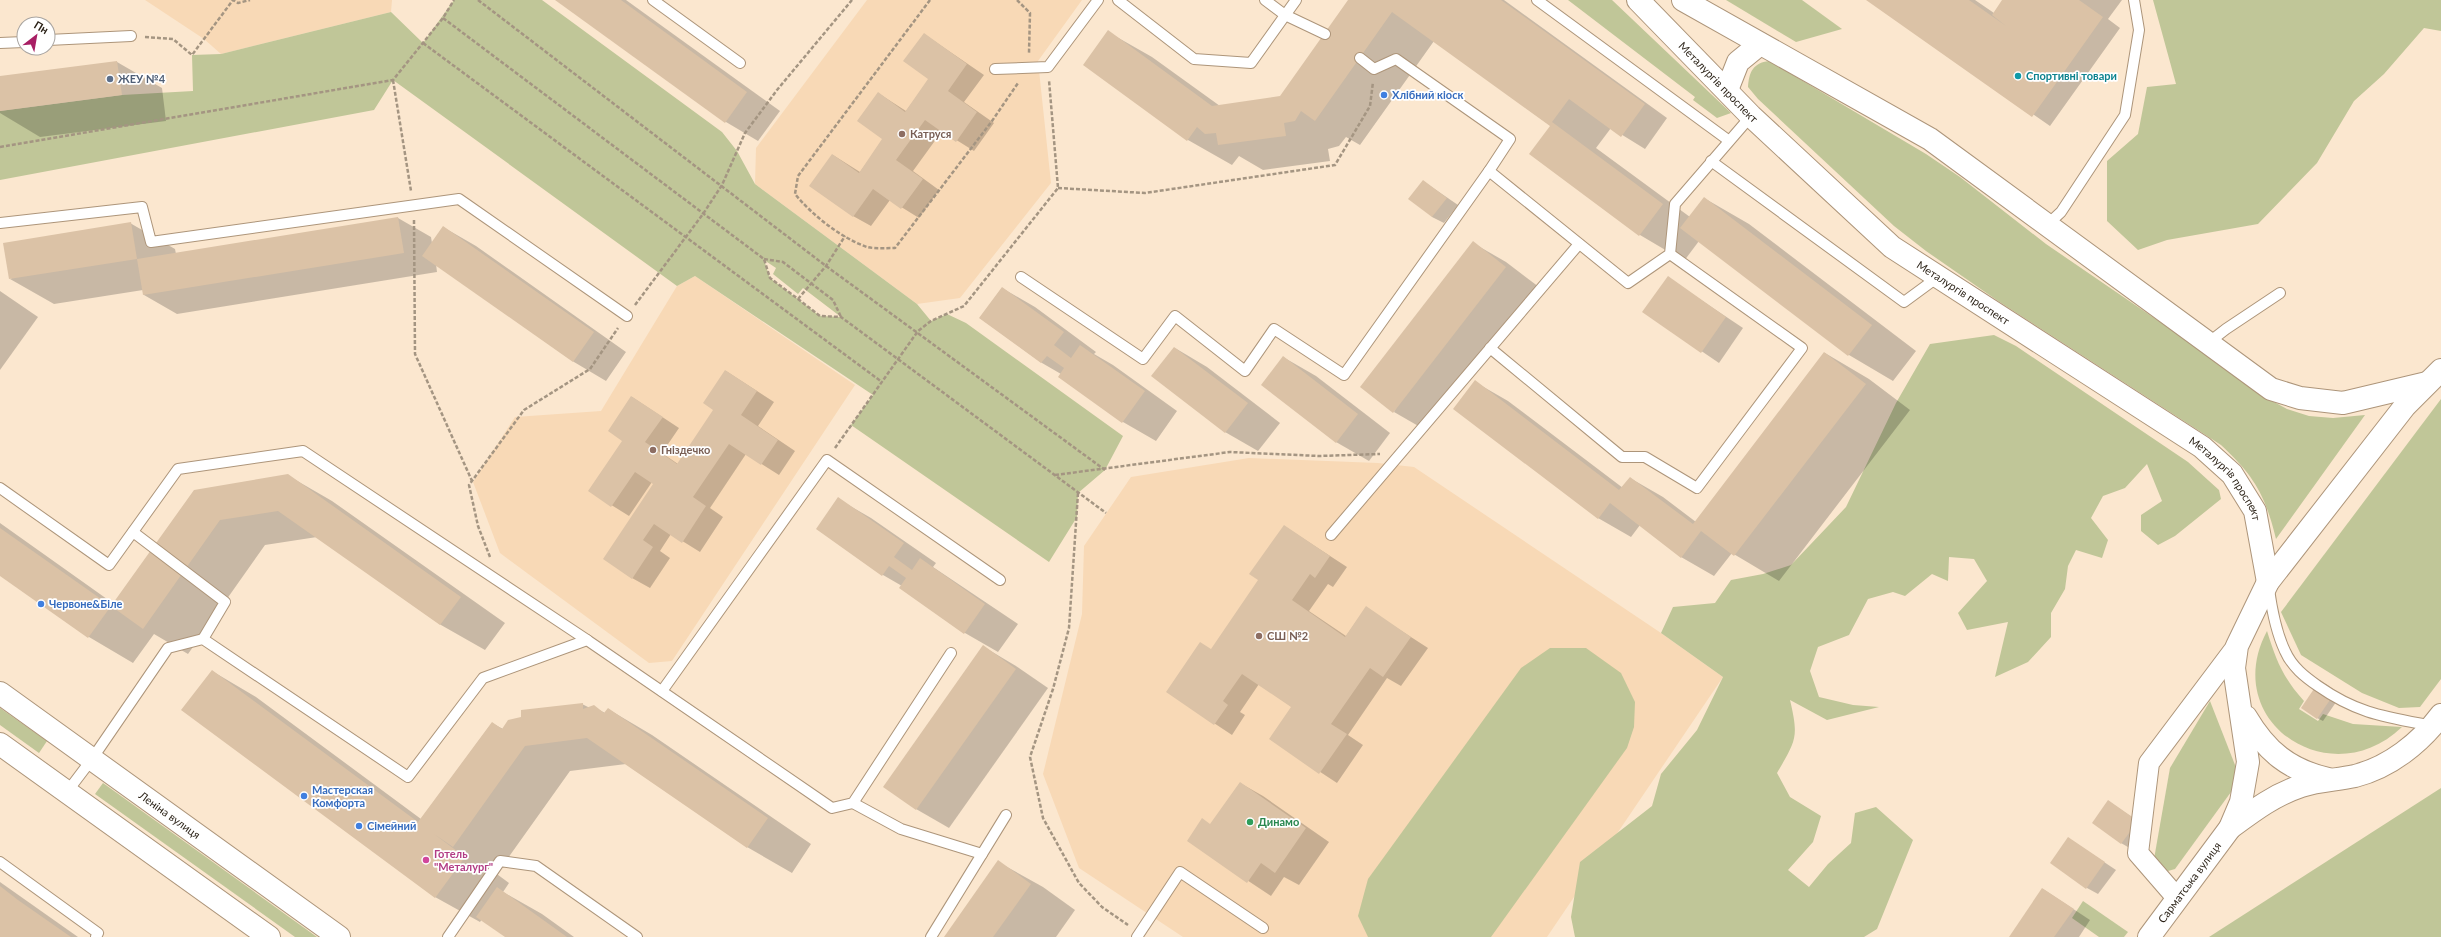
<svg xmlns="http://www.w3.org/2000/svg" width="2441" height="937" font-family="Lato,sans-serif">
	<rect width="100%" height="100%" fill="#fbe7cf"/>
	<g fill="#f8d9b6">
		<polygon points="145,0 392,0 391,12 221,54 204,39"/>
		<polygon points="867,0 1082,0 1038,61 1051,183 960,298 917,304 755,184 756,148"/>
		<polygon points="695,276 855,385 672,661 649,663 500,553 473,482 515,417 601,411 677,286"/>
		<polygon points="1249,458 1378,463 1414,467 1661,633 1723,677 1547,937 1183,937 1079,868 1043,774 1082,614 1084,546 1131,477"/>
	</g>
	<g fill="#c0c698" fill-rule="evenodd">
		<path d="M454,0h88l180,132 15,19 18,33 162,120 14,17 16,-7 19,9 157,113 -18,34 -27,23 -1,24 -28,45 -198,-137 22,-30 -178,-119 -18,10 -284,-206 -19,30 -374,70v-69l122,-16 71,-4 -1,-36 29,-1 170,-42 32,31zM764,260l12,8 -3,6 25,20 5,-6 38,29 -21,-1 -50,-38z"/>
		<polygon points="1568,0 1612,0 1731,113 1717,118 1693,100 1695,97"/>
		<polygon points="1726,0 1802,0 1842,29 1796,42"/>
		<polygon points="2153,0 2441,0 2441,31 2424,28 2384,74 2354,101 2317,163 2258,224 2167,240 2138,250 2107,221 2107,161 2138,134 2147,87 2176,84"/>
		<path d="M1769,61l157,93 34,23 86,67 152,104 67,49 22,12 22,7 24,2 32,-3 -89,124c-11,-45 -22,-63 -55,-94l-223,-144 -72,-50 -32,-25 -136,-127 -10,-12c1,-15 5,-24 21,-26z"/>
		<path d="M1994,335l22,11 172,116 31,28 2,9 -46,37 -17,9 -17,-14v-16l21,-14 -15,-37 -22,24 -22,8 -12,22 17,22 -6,18 -26,-8 -8,16 -3,23 -14,24v24l-23,25 -33,15 13,-55 -41,8 -9,-17 29,-32 -13,-22 -25,-2 -1,24 -16,-7 -27,22 -12,-4 -25,7 -19,36 -31,12 -8,24 9,26 34,8 26,2 -52,13 -37,-20c9,38 6,40 -13,73l13,24 31,19 -8,26 -25,28 21,17 19,-23 23,-21 4,-30 21,-6 37,33 -36,89 -13,8h-289l-4,-20 9,-55 72,-56 9,-32 36,-44 26,-53 -62,-44 12,-26 42,-4 16,-23 32,-6 28,-9 55,-58 50,-104 34,-59z"/>
		<polygon points="2441,399 2441,679 2420,707 2399,708 2362,693 2301,655 2281,612"/>
		<path d="M2267,631c9,29 16,47 37,70l-5,8 19,12 5,-7 30,10 49,3c-72,69 -183,-6 -135,-96z"/>
		<polygon points="1550,648 1586,648 1621,673 1635,702 1634,727 1627,748 1491,937 1368,937 1358,916 1368,879 1521,668"/>
		<polygon points="2210,701 2237,770 2237,781 2231,792 2175,869 2168,871 2154,864 2154,859 2170,768"/>
		<polygon points="0,708 47,741 39,753 0,725"/>
		<polygon points="103,783 317,937 295,937 95,794"/>
		<polygon points="2441,788 2441,937 2209,937"/>
		<polygon points="2083,901 2128,932 2124,937 2099,937 2072,918"/>
	</g>
	<g fill="#0003">
		<polygon points="557,0 626,0 780,111 758,141 726,122"/>
		<polygon points="1349,0 1504,0 1667,118 1645,149 1611,128 1596,148 1690,217 1704,198 1749,224 1916,351 1893,381 1849,355 1699,241 1684,261 1640,235 1551,126 1434,41 1360,145 1346,137 1339,146 1328,149 1330,161 1263,170 1239,156 1232,165 1188,140 1108,32 1152,57 1220,106 1281,97"/>
		<polygon points="1868,0 1975,0 1994,13 2004,0 2122,0 2108,19 2120,28 2050,126"/>
		<polygon points="924,34 984,75 964,102 994,123 974,151 942,131 913,171 939,190 919,218 890,200 871,226 853,216 833,155 860,172 884,139 878,93 906,111 930,79"/>
		<polygon points="117,62 162,88 166,121 40,137 0,113 0,77"/>
		<polygon points="1423,181 1458,205 1444,223 1432,217"/>
		<polygon points="398,218 431,237 432,243 443,227 476,246 626,352 606,381 574,362 436,264 437,272 177,314 144,295 143,290 54,304 10,279 130,223 175,249 176,254"/>
		<polygon points="1473,243 1506,262 1539,287 1427,431 1394,412"/>
		<polygon points="1668,278 1743,328 1719,363 1644,312"/>
		<polygon points="1002,288 1035,307 1096,352 1094,354 1113,365 1177,411 1156,441 1123,422 1059,377 1061,374 1042,363 980,318"/>
		<polygon points="0,291 38,317 0,370"/>
		<polygon points="1175,348 1207,367 1280,423 1258,451 1225,432"/>
		<polygon points="1825,353 1869,379 1910,410 1779,581 1732,553 1714,576 1681,557 1640,525 1631,537 1598,518 1475,382 1508,401 1623,488 1630,478 1663,497 1696,522"/>
		<polygon points="1283,357 1316,376 1390,433 1369,461 1336,442"/>
		<polygon points="726,371 774,402 758,426 795,451 779,475 746,454 710,508 723,517 700,552 671,534 660,551 670,558 650,588 632,578 655,484 652,482 629,516 589,491 624,441 632,397 679,428 662,453 678,464 715,410"/>
		<polygon points="287,475 332,501 505,623 485,650 441,625 317,537 265,545 188,654 154,634 133,663 89,637 0,574 0,523 114,604 194,491"/>
		<polygon points="838,499 871,518 936,563 933,567 1018,624 998,652 965,633 902,586 883,575"/>
		<polygon points="1284,526 1347,567 1333,587 1328,584 1309,611 1346,636 1366,608 1428,648 1401,686 1387,678 1348,735 1363,745 1337,783 1270,739 1292,707 1259,684 1240,712 1245,715 1232,735 1167,692 1212,650 1260,580"/>
		<polygon points="984,647 1016,666 1048,688 949,828 916,809"/>
		<polygon points="212,671 256,697 421,819 492,723 503,729 582,704 590,708 594,707 605,713 608,709 652,735 811,844 792,873 747,847 626,764 570,771 498,872 486,866 509,883 503,892 542,914 574,937 507,937 482,919 480,922 435,897"/>
		<polygon points="2326,684 2341,695 2323,721 2317,718"/>
		<polygon points="1240,783 1263,796 1329,842 1299,885 1284,877 1271,896 1188,841 1211,824"/>
		<polygon points="2108,801 2148,828 2133,850 2121,843"/>
		<polygon points="2068,838 2116,870 2098,894 2087,888"/>
		<polygon points="998,862 1043,887 1075,910 1056,937 945,937"/>
		<polygon points="0,882 78,937 0,937"/>
		<polygon points="2043,889 2090,920 2079,937 2010,937"/>
	</g>
	<g fill="#dbc2a6">
		<polygon points="555,0 621,0 747,92 725,123"/>
		<polygon points="1348,0 1501,0 1645,104 1621,137 1569,99 1552,122 1663,204 1639,236 1529,154 1550,126 1392,12 1315,121 1301,111 1295,121 1284,123 1286,136 1218,145 1216,133 1205,134 1197,127 1187,141 1083,65 1108,30 1212,106 1280,96"/>
		<polygon points="1866,0 1969,0 2006,26 1992,15 2002,0 2079,0 2103,17 2032,117"/>
		<polygon points="924,33 967,64 948,91 977,112 956,142 925,120 896,160 923,179 901,209 873,189 853,217 809,186 832,154 859,173 882,139 857,121 878,92 905,112 928,79 903,61"/>
		<polygon points="117,61 122,95 0,111 0,76"/>
		<polygon points="1423,180 1447,198 1432,217 1408,199"/>
		<polygon points="1704,197 1872,325 1848,356 1680,228"/>
		<polygon points="398,217 404,253 143,295 137,259"/>
		<polygon points="131,222 137,259 9,279 3,243"/>
		<polygon points="443,226 594,332 573,362 422,256"/>
		<polygon points="1473,241 1506,267 1393,413 1360,387"/>
		<polygon points="1668,276 1726,317 1701,353 1642,312"/>
		<polygon points="1002,287 1064,332 1054,345 1071,358 1080,345 1145,391 1122,423 1058,377 1064,368 1047,356 1041,363 979,318"/>
		<polygon points="1174,347 1248,403 1225,433 1151,376"/>
		<polygon points="1824,352 1866,384 1734,556 1701,531 1681,558 1610,503 1598,519 1453,409 1475,380 1619,490 1630,477 1693,524"/>
		<polygon points="1283,356 1358,414 1336,443 1261,385"/>
		<polygon points="725,370 757,391 741,415 778,440 761,465 729,444 693,497 706,506 682,543 654,524 643,540 653,547 632,579 603,559 653,484 635,472 611,507 588,491 622,441 608,431 631,396 663,417 645,442 677,464 713,410 703,403"/>
		<polygon points="288,474 461,597 440,625 278,511 220,520 143,629 111,606 194,490"/>
		<polygon points="838,497 904,543 894,557 912,570 920,558 985,604 964,634 899,588 906,578 889,566 882,576 816,529"/>
		<polygon points="1284,525 1330,556 1315,578 1310,574 1292,600 1345,637 1366,606 1411,637 1383,677 1370,668 1331,724 1347,734 1319,774 1269,739 1291,707 1242,674 1223,701 1228,705 1214,725 1166,692 1200,642 1211,649 1258,580 1249,574"/>
		<polygon points="0,528 111,606 88,638 0,576"/>
		<polygon points="983,645 1016,669 916,810 883,787"/>
		<polygon points="212,670 418,822 492,722 502,729 508,720 521,717 521,710 583,703 583,709 594,705 604,713 608,708 768,818 747,848 587,738 525,746 453,847 434,834 465,857 435,898 181,710"/>
		<polygon points="2320,680 2336,691 2317,719 2301,708"/>
		<polygon points="1240,782 1306,828 1275,873 1261,863 1247,883 1187,841 1202,818 1210,824"/>
		<polygon points="2108,800 2138,821 2121,844 2092,823"/>
		<polygon points="2068,837 2105,862 2086,889 2050,863"/>
		<polygon points="998,860 1031,884 993,937 944,937"/>
		<polygon points="0,886 18,900 71,937 0,937"/>
		<polygon points="497,887 567,937 505,937 476,917"/>
		<polygon points="2042,888 2074,909 2054,937 2009,937"/>
	</g>
	<g fill="none" stroke-linecap="round" stroke-linejoin="round">
		<g stroke="#ad957a" stroke-width="12">
			<g id="lane">
				<polyline points="653,0 740,63"/>
				<polyline points="1118,0 1194,59 1251,63 1296,0"/>
				<polyline points="1265,0 1285,15 1325,34"/>
				<polyline points="1537,0 1728,140"/>
				<polyline points="48,40 131,36"/>
				<polyline points="0,43 24,42"/>
				<polyline points="1360,58 1374,69 1396,59 1510,139 1489,171 1628,283 1670,254 1675,204 1751,116"/>
				<polyline points="995,69 1048,67 1098,0"/>
				<polyline points="1711,161 1904,302 1938,277"/>
				<polyline points="0,223 142,207 151,242 459,199 627,316"/>
				<polyline points="2046,226 2061,212 2125,115 2139,30 2134,0"/>
				<polyline points="1021,277 1143,359 1175,316 1245,371 1274,329 1344,375 1489,171"/>
				<polyline points="2208,343 2226,329 2280,293"/>
				<polyline points="1490,348 1622,457 1645,457 1697,488 1802,348 1670,254"/>
				<polyline points="0,488 109,565 178,469 303,451 587,640"/>
				<polyline points="133,532 225,602 203,639"/>
				<polyline points="1331,535 1579,244"/>
				<path d="M2269,589c3,22 7,43 16,62 7,16 20,26 33,35 40,28 68,31 115,40"/>
				<polyline points="662,691 827,460 1000,580"/>
				<polyline points="67,792 92,759 168,648 203,639 408,777 483,678 587,640 832,808 853,803 951,653"/>
				<polyline points="853,803 901,829 982,854"/>
				<polyline points="0,862 98,933 96,937"/>
				<polyline points="448,937 500,861 536,866 637,937"/>
				<polyline points="931,937 1006,815"/>
				<polyline points="1137,937 1180,872 1263,928"/>
			</g>
		</g>
		<g stroke="#ad957a" stroke-width="22">
			<polyline id="street" points="2177,898 2138,853 2149,763 2237,646"/>
		</g>
		<g stroke="#ad957a" stroke-width="24">
			<g id="secondary">
				<path id="s1" d="M1638,0l113,116 141,131 310,200 30,27 23,37 13,71"/>
				<polyline points="1683,0 1930,139 2271,389 2300,398 2343,403 2427,383"/>
				<polyline points="1727,90 1738,62 1760,44"/>
				<path id="s2" d="M0,693l339,244"/>
				<path d="M2246,717c20,34 43,53 82,62"/>
				<polyline points="0,744 269,937"/>
				<path d="M2230,828c23,-17 44,-33 71,-42 18,-6 36,-6 54,-10 35,-9 65,-33 86,-61"/>
				<path id="s3" d="M2149,937l81,-109 11,-26 7,-40 -14,-94 3,-22 31,-64 137,-176 36,-36"/>
			</g>
		</g>
		<g stroke="#a49582" stroke-width="2.5" stroke-dasharray="4 2" stroke-linecap="butt">
			<polyline points="478,0 826,266 1105,470"/>
			<path d="M930,0l-132,176 -3,18c17,21 46,44 72,53 8,2 20,1 28,1l97,-127 26,-38"/>
			<polyline points="1017,0 1030,13 1029,53"/>
			<polyline points="443,18 764,259 770,278 798,299 820,316 841,317 1106,513"/>
			<polyline points="145,37 173,39 192,55 233,0 238,3 250,0"/>
			<polyline points="423,43 882,382"/>
			<polyline points="393,80 411,191"/>
			<polyline points="0,147 393,80 443,18 454,0"/>
			<polyline points="1058,188 1145,193 1335,165 1370,106 1373,82"/>
			<polyline points="414,220 415,354 472,481"/>
			<polyline points="764,259 783,262 833,300 841,317"/>
			<polyline points="798,299 826,266 845,236"/>
			<polyline points="635,305 703,214 722,185 745,133 777,90 852,0"/>
			<polyline points="835,448 918,331 931,321 964,306 1058,188 1049,80"/>
			<polyline points="1055,475 1230,452 1319,456 1380,454"/>
			<polyline points="1078,493 1069,628 1053,689 1030,757 1043,818 1079,883 1102,907 1128,925"/>
			<polyline points="490,557 478,526 469,485 524,410 590,369 618,328"/>
		</g>
		<use href="#lane" stroke="#fff" stroke-width="10"/>
		<use href="#street" stroke="#fff" stroke-width="20"/>
		<use href="#secondary" stroke="#fff" stroke-width="22"/>
	</g>
	<circle fill="#0f9aa8" stroke="#fff" stroke-width="1.5" cx="2018" cy="76" r="4"/>
	<circle fill="#5c6f8a" stroke="#fff" stroke-width="1.5" cx="110" cy="79" r="4"/>
	<g fill="#3f7fe0" stroke="#fff" stroke-width="1.5">
		<circle cx="1384" cy="95" r="4"/>
		<circle cx="41" cy="604" r="4"/>
		<circle cx="304" cy="796" r="4"/>
		<circle cx="359" cy="826" r="4"/>
	</g>
	<g fill="#8d6e63" stroke="#fff" stroke-width="1.5">
		<circle cx="902" cy="134" r="4"/>
		<circle cx="653" cy="450" r="4"/>
		<circle cx="1259" cy="636" r="4"/>
	</g>
	<circle fill="#2e9e5b" stroke="#fff" stroke-width="1.5" cx="1250" cy="822" r="4"/>
	<circle fill="#d1479c" stroke="#fff" stroke-width="1.5" cx="426" cy="860" r="4"/>
	<g text-anchor="middle" stroke-width="3.5" stroke-linejoin="round" paint-order="stroke">
		<g font-size="11" font-weight="bold" fill="#0d838f" stroke="#fff" text-anchor="start">
			<text x="2026" y="80">Спортивні товари</text>
		</g>
		<g font-size="11" font-weight="bold" fill="#4e5e75" stroke="#fff" text-anchor="start">
			<text x="118" y="83">ЖЕУ №4</text>
		</g>
		<g font-size="11" fill="#281f14" stroke="#fff">
			<text dy="4" stroke="none"><textPath href="#s1" startOffset="115">Металургів проспект</textPath></text>
			<text dy="4" stroke="none"><textPath href="#s1" startOffset="439">Металургів проспект</textPath></text>
			<text dy="4" stroke="none"><textPath href="#s1" startOffset="763">Металургів проспект</textPath></text>
			<text dy="4" stroke="none"><textPath href="#s2" startOffset="209">Леніна вулиця</textPath></text>
			<text dy="4" stroke="none"><textPath href="#s3" startOffset="68">Сарматська вулиця</textPath></text>
		</g>
		<g font-size="11" font-weight="bold" fill="#366cbe" stroke="#fff" text-anchor="start">
			<text x="1392" y="99">Хлібний кіоск</text>
			<text x="49" y="608">Червоне&amp;Біле</text>
			<text x="312" y="794">Мастерская<tspan x="312" dy="13">Комфорта</tspan></text>
			<text x="367" y="830">Сімейний</text>
		</g>
		<g font-size="11" font-weight="bold" fill="#785e54" stroke="#fff" text-anchor="start">
			<text x="910" y="138">Катруся</text>
			<text x="661" y="454">Гніздечко</text>
			<text x="1267" y="640">СШ №2</text>
		</g>
		<g font-size="11" font-weight="bold" fill="#27864d" stroke="#fff" text-anchor="start">
			<text x="1258" y="826">Динамо</text>
		</g>
		<g font-size="11" font-weight="bold" fill="#b23c85" stroke="#fff" text-anchor="start">
			<text x="434" y="858">Готель<tspan x="434" dy="13">"Металург"</tspan></text>
		</g>
	</g>
	<g transform="translate(36 36) rotate(31)"><circle r="19" fill="#ffffff" stroke="#a9a5a1"/>
	<path d="M0-3L7 15L0 10L-7 15Z" fill="#a81e64"/>
	<text y="-6" font-size="11" font-weight="bold" text-anchor="middle" fill="#281f14">Пн</text>
	</g>
</svg>
